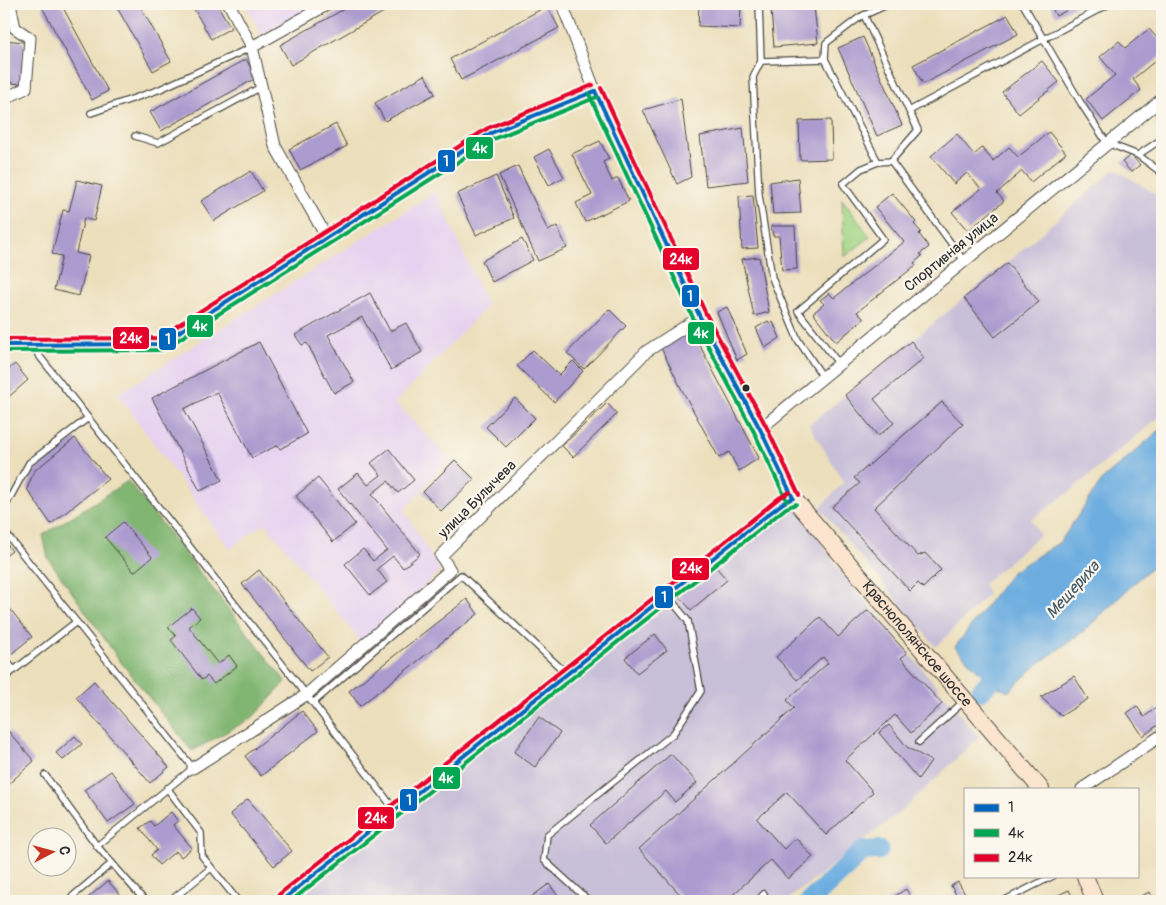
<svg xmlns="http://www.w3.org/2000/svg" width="1166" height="905" font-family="Pangolin,sans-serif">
	<rect width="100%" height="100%" fill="#fbf7ec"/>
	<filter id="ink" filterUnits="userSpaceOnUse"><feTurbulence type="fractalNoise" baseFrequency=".02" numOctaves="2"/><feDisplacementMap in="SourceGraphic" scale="10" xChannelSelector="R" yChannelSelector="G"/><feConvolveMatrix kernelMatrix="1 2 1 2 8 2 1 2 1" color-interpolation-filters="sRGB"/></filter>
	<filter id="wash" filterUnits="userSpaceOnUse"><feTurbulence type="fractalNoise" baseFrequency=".0096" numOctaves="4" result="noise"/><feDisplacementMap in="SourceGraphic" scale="20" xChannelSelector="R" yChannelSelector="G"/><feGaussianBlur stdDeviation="1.12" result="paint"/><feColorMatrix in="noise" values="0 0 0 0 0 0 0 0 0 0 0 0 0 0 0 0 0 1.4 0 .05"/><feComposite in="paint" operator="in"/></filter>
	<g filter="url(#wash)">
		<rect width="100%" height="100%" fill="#ecdfbc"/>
		<g fill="#e6d2f0">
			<polygon points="246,4 315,4 262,36"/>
			<polygon points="436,192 487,306 395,403 449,458 404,510 440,571 362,643 265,523 230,549 118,394"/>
		</g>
		<g fill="#c8bfd8">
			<polygon points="1115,169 1162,198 1162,415 1069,492 1031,520 1040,535 983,584 988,594 936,647 820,508 844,482 809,425 1007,263"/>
			<polygon points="792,505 801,512 837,567 979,737 905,808 787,900 788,901 283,901"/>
		</g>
		<polygon fill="#a2d585" stroke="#668058" points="842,199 870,237 844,257"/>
		<polygon fill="#81b672" stroke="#56704e" points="128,481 286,682 252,718 192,751 120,661 48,558 43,535"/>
		<polygon fill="#6dade0" stroke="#4c6c86" points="1162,428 1162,557 1084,631 1038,664 1008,692 989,682 955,647 1012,572 1060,542 1103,479"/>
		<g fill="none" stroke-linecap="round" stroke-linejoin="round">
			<g stroke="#6dade0" stroke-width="20">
				<polyline points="981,691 1006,662"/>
				<polyline points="810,901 863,851 879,850"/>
			</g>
		</g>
		<g id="blocks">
			<g fill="#ac9bcf">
				<polygon points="48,4 61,4 108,91 92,100 42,7"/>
				<polygon points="115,4 139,4 171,61 153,71"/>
				<polygon points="191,4 217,4 231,28 211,39"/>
				<polygon points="353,4 386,4 389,9 291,65 280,45"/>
				<polygon points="699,4 741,4 740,28 698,26"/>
				<polygon points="1050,4 1079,4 1056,16"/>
				<polygon points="547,6 559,28 461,80 450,59"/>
				<polygon points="814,6 818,43 774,47 771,10"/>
				<polygon points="1008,15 1018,34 923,84 913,65"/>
				<polygon points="1149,29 1159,40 1162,37 1162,59 1160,57 1133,79 1141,90 1103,121 1086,99 1115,75 1100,57 1119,41 1125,48"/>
				<polygon points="863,37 902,125 877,136 838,48"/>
				<polygon points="4,40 24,42 21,84 4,82"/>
				<polygon points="246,59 256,78 161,131 150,112"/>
				<polygon points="1042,61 1059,82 1019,114 1002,92"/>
				<polygon points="425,75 435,94 385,121 375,103"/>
				<polygon points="681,99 691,177 677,184 643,110"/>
				<polygon points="831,120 832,159 800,160 799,121"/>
				<polygon points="336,124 347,146 300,170 289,149"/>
				<polygon points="743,128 748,181 706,186 700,136"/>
				<polygon points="1049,132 1066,153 1031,182 1022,171 997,193 1004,201 968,231 952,212 981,189 967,173 954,184 931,156 957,134 974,155 982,148 993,161 1009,147 1018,157"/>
				<polygon points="600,141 609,159 603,162 612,181 618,178 629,201 585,222 576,203 592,195 572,154"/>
				<polygon points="549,149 564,177 549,185 534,157"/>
				<polygon points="1131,155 1140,165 1131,172 1122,162"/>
				<polygon points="518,166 548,231 557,226 567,248 538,261 499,175"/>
				<polygon points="251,171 263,191 214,221 201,201"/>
				<polygon points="496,176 514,218 476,235 457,194"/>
				<polygon points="798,178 801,213 773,214 770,182"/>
				<polygon points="77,180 102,186 94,221 84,218 76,253 89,256 79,296 54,290 62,256 52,254 63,210 69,211"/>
				<polygon points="892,193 916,222 914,224 921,232 919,234 929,247 920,254 922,256 914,263 916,265 857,312 864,319 836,342 813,313 824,304 820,300 829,293 834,298 904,242 875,207"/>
				<polygon points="753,195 758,248 742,249 739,196"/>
				<polygon points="771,226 795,226 797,269 782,270 779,236 773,236"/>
				<polygon points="522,239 533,260 492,282 482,261"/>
				<polygon points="759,257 769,312 754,316 742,259"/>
				<polygon points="1007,263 1039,302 995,337 964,298"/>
				<polygon points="370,293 390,331 406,323 422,352 391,370 362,317 328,335 354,382 334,393 307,343 302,345 295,335"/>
				<polygon points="727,307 747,354 737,360 717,312"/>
				<polygon points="609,309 626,326 584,369 567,353"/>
				<polygon points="768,321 770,324 773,322 780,338 765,348 756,328"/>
				<polygon points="691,329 759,458 739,471 729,452 719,458 682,390 661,348"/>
				<polygon points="911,341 924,358 874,399 894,423 878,436 845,395"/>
				<polygon points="259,342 307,434 280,449 278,445 252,458 217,392 184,409 222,480 200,491 152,398"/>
				<polygon points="533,350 559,375 573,361 583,371 554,402 517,366"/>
				<polygon points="15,364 28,380 4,401 4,373"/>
				<polygon points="515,398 535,418 506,447 486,427"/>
				<polygon points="942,402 963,424 874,508 918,556 925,553 941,570 923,588 918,583 910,591 832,507 860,483 854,478"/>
				<polygon points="607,403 617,414 573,457 562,446"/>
				<polygon points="75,438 108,479 51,524 27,489 34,471"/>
				<polygon points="389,449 414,480 398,493 388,481 372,494 420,554 403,568 393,556 377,569 387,582 370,595 345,564 363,549 373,561 387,550 338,489 358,473 368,485 381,475 371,463"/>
				<polygon points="455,460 474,479 441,511 423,492"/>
				<polygon points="318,478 355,524 333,542 296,496"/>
				<polygon points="123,522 152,557 134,572 105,537"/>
				<polygon points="4,541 12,551 4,557"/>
				<polygon points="715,566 727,580 691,610 679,596"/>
				<polygon points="259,570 328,657 310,671 242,584"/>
				<polygon points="467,599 478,614 360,706 349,691"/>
				<polygon points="4,601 32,637 11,654 4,644"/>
				<polygon points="192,608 200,618 189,627 218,664 229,655 237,666 214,684 207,676 202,680 171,640 176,636 168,627"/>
				<polygon points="868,610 907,653 901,658 942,704 911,733 895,715 845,760 873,792 826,835 787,792 757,819 784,849 796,838 813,857 788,879 771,860 726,901 686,901 639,849 794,708 787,700 828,663 823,657 797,680 776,657 820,617 838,637"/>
				<polygon points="655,634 667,650 637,673 625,658"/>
				<polygon points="1074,676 1088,699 1061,716 1041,697"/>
				<polygon points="94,681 169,767 150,783 76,697"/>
				<polygon points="1137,706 1144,717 1156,708 1162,717 1162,722 1143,736 1127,713"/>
				<polygon points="302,711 318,731 261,776 245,756"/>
				<polygon points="539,717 560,733 535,767 514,752"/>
				<polygon points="889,725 907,747 931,761 918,779 879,733"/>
				<polygon points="9,732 34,761 4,788 4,737"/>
				<polygon points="75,736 82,744 63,760 56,753"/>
				<polygon points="671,754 697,783 675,802 666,791 606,843 590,825"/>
				<polygon points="111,771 135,804 108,823 84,790"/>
				<polygon points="248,799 292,851 274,866 230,814"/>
				<polygon points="171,812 178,821 173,825 192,848 181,857 176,851 159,865 151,855 157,850 140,828 150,821 154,826"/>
				<polygon points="108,881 121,896 115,901 84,901"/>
				<polygon points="958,882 969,901 960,901 951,886"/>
				<polygon points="549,884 562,901 528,901 527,900"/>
				<polygon points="906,889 912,899 909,901 887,901"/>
				<polygon points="1069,890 1074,901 1051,901 1050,899"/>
				<polygon points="1150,892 1154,901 1129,901"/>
			</g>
		</g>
	</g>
	<g filter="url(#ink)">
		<use href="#blocks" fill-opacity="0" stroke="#484641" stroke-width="1"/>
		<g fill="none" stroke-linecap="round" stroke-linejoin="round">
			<g stroke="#484641" stroke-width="8">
				<g id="lane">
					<polyline points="759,4 761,61 753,77 759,195 772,278 798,340 823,377"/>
					<polyline points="1023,4 1082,105 1107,143 1138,155 1162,173"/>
					<polyline points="825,59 826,43 860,17 889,4"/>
					<polyline points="761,61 825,59 878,162 891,161 918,130 864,15"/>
					<polyline points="909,111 1109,4"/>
					<polyline points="91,113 158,90 252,47"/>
					<polyline points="135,136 158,143 261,87"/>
					<polyline points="1138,155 1162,139"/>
					<polyline points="891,161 964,261"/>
					<polyline points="33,348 313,703 394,809"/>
					<polyline points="839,364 798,311 883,239 843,184 861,169 878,162"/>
					<polyline points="4,506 7,503 29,463 88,418"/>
					<polyline points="4,531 193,768 97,846 145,901"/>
					<polyline points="4,658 14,670"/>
					<polyline points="4,678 76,622"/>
					<polyline points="313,703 461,575 566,673"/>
					<polyline points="919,742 964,701"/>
					<polyline points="45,775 97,846"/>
					<polyline points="167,788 201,833 202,856 238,901"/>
					<polyline points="67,901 112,863"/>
					<polyline points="170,901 211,868"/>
					<polyline points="574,901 583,895"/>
					<polyline points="589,901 544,860 547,835 673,734 701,691 688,621 668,596"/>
					<polyline points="757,901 764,894"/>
					<polyline points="1003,901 1053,876"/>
				</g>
			</g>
			<g stroke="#484641" stroke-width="13">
				<g id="street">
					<polyline points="229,4 252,47 328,4"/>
					<polyline points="562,4 595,91"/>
					<polyline points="252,47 275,146 327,238"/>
					<polyline points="4,99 26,88 30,38 15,28 10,4"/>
					<polyline points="760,429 1162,99"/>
					<polyline points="193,768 306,695 450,570 441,556 647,351 700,317"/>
					<polyline points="1082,789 1162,735"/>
				</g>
			</g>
			<g stroke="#484641" stroke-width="18">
				<g id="secondary">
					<path id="s1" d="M4,345l156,-1 331,-211 104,-42 105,226 60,112 33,69 248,291"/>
					<polyline points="1085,876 1095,901"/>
					<path d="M281,901c94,-76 190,-151 285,-226 73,-57 144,-115 217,-172l10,-5"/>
				</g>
			</g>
			<use href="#lane" stroke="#fff" stroke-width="5.5"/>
			<use href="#street" stroke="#fff" stroke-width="11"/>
			<use href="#secondary" stroke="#fbe5cf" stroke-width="16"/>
			<g stroke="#fbf7ec" stroke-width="8">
				<g id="bus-1">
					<polyline points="595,91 700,317 760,429 793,498"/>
					<polyline points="4,345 160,344 491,133 595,91"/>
					<polyline points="281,901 756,524 783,503 793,498"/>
				</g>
			</g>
			<g stroke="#fbf7ec" stroke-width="8">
				<g id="bus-2">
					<polyline points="589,94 694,320 754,432 787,501"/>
					<polyline points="4,351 162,350 494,139 597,97"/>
					<polyline points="291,901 760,529 786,508 796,504"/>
				</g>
			</g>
			<g stroke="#fbf7ec" stroke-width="8">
				<g id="bus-3">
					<polyline points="601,88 706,314 766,426 799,495"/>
					<polyline points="4,339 158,338 488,128 593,85"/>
					<polyline points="277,896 752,520 779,498 790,492"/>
				</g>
			</g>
			<use href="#bus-1" stroke="#0065bd" stroke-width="4"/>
			<use href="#bus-2" stroke="#00a651" stroke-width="4"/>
			<use href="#bus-3" stroke="#e4002b" stroke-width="4"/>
		</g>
	</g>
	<circle fill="#2b2b2b" stroke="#fbf7ec" stroke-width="2" cx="746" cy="388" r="4.5"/>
	<g text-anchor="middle" stroke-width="4.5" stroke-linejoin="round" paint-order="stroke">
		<g font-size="15" fill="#2b2b2b" stroke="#fbf7ec">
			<text transform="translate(951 252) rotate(-39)" y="5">Спортивная улица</text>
			<text transform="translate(477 499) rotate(-45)" y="5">улица Булычева</text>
			<text dy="5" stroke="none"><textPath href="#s1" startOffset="1305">Краснополянское шоссе</textPath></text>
		</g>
		<g font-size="16" font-style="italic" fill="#42586a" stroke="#fbf7ec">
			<text transform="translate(1072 589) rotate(-48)" y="6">Мещериха</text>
		</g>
	</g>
	<g stroke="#fbf7ec" stroke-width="2">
		<rect x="465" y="136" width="29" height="24" rx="5" fill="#00a651"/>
		<rect x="437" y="149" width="19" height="24" rx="5" fill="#0065bd"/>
		<rect x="662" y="247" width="38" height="24" rx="5" fill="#e4002b"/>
		<rect x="681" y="284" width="19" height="24" rx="5" fill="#0065bd"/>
		<rect x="186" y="314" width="28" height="24" rx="5" fill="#00a651"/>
		<rect x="687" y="321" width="28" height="24" rx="5" fill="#00a651"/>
		<rect x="112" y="326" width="38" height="24" rx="5" fill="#e4002b"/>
		<rect x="158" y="327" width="19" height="24" rx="5" fill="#0065bd"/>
		<rect x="671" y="557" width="39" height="24" rx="5" fill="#e4002b"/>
		<rect x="654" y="585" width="20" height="24" rx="5" fill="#0065bd"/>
		<rect x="432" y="766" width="29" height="24" rx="5" fill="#00a651"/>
		<rect x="399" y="788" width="19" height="24" rx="5" fill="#0065bd"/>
		<rect x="357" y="806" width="38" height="24" rx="5" fill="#e4002b"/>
	</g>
	<g font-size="14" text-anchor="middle" font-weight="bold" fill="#fff">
		<text x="480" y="153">4к</text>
		<text x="446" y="166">1</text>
		<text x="681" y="264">24к</text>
		<text x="690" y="301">1</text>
		<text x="200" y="331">4к</text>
		<text x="701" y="338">4к</text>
		<text x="131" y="343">24к</text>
		<text x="168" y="344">1</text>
		<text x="691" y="573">24к</text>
		<text x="664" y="602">1</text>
		<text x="446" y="783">4к</text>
		<text x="409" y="805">1</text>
		<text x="376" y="823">24к</text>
	</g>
	<rect width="1166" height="905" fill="none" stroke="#fbf7ec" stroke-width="20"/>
	<rect x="964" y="788" width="175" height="90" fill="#fbf7ec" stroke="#a8a59f"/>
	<rect x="974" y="804" width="25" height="8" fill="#0065bd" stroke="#a8a59f"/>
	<text x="1008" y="812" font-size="15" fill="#2b2b2b">1</text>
	<rect x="974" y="829" width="25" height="8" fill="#00a651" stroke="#a8a59f"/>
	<text x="1008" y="838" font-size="15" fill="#2b2b2b">4к</text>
	<rect x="974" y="854" width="25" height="8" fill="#e4002b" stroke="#a8a59f"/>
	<text x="1008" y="862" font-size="15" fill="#2b2b2b">24к</text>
	<g transform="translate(52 852) rotate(84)"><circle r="24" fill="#fbf7ec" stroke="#a8a59f"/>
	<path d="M0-4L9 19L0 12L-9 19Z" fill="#c8321e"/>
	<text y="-8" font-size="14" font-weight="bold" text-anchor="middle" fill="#2b2b2b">С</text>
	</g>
</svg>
